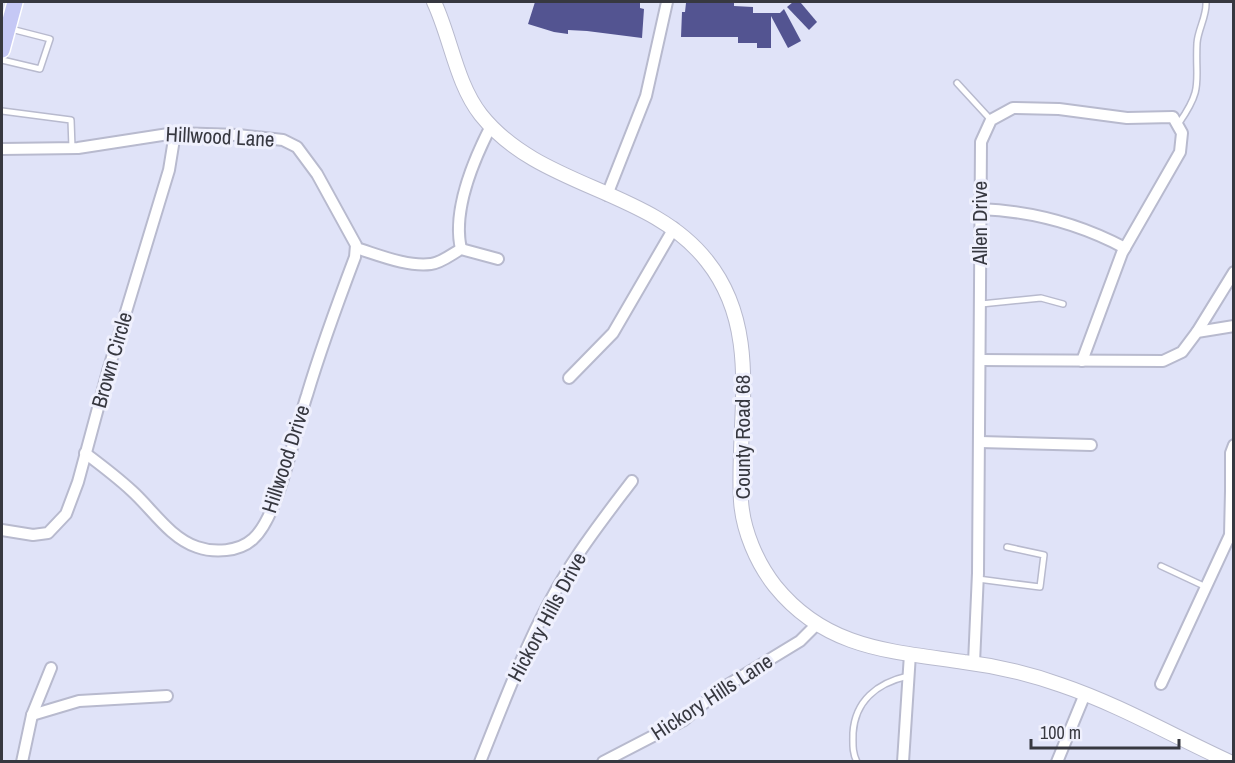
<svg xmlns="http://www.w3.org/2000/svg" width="1235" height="763" font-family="'Archivo Narrow',sans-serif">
	<rect width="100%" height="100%" fill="#e0e3f8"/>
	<g fill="#535491">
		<polygon points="535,2 640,2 640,8 644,9 642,38 587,31 568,30 568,34 554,32 528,24"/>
		<polygon points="734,2 734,6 753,7 753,13 780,13 784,9 801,41 788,48 771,16 771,48 757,48 757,43 738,43 738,37 681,37 682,12 685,12 686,3"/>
		<polygon points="793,2 801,3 817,22 809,30 787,7"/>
	</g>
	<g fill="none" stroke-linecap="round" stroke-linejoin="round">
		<g stroke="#b8bace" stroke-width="8">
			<g id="lane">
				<polyline points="2,60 40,69 50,39 11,29"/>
				<polyline points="957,83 991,120"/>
				<polyline points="2,111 71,120 72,148"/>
				<path d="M1179,123c25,-36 16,-40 18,-80 1,-14 10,-27 9,-41"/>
				<polyline points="981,304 1041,298 1063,304"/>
				<polyline points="1161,566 1206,587"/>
				<polyline points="978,579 1040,587 1044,555 1007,547"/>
				<path d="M857,762c-5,-10 -4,-18 -4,-29 2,-32 24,-50 55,-57"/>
			</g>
		</g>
		<g stroke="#b8bace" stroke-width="14">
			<g id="street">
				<path d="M2,149l76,-1 97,-15 63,2 45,5 14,7 20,27 39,71 -1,12c-17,45 -34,91 -48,138 -12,35 -28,121 -54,144 -14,13 -39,14 -56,8 -27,-9 -45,-38 -65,-56 -15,-14 -31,-26 -47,-38"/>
				<polyline points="607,195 646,96 667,2"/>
				<path d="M980,209c51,2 100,15 145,39"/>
				<path d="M356,248c23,7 51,19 75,16 10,-1 21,-10 30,-15"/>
				<path d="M461,249c-9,-39 12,-88 30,-123"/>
				<polyline points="461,249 498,259"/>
				<polyline points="1197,332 1234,272"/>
				<polyline points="981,360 1163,361 1182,352 1197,332 1234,326"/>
				<polyline points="569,378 613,333 674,228"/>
				<polyline points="980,442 1091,445"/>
				<polyline points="1231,491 1231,453 1234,445"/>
				<polyline points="2,530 33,535 48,533 66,514 78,482 108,371 169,170 175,133"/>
				<polyline points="974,663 978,573 981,142 991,120 1013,108 1059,109 1127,118 1173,117 1182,133 1180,152 1122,253 1082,361"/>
				<polyline points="1161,684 1230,535 1231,491 1234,486"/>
				<polyline points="32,715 79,701 167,696"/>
				<polyline points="22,762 32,715 51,668"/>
				<path d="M480,762c26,-65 51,-133 88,-192 19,-31 42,-60 64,-89"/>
				<polyline points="603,762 684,720 721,689 800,641 816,625"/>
				<polyline points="903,762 910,654"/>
				<polyline points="1057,762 1085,694"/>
			</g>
		</g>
		<g stroke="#b8bace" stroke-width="16">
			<path id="secondary" d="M434,2c17,36 22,81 47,113 59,74 169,73 226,146 56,70 29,159 34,240 2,30 16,62 34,85 51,63 115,65 189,76 33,4 66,12 97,23 59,20 112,51 169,77"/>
		</g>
		<g stroke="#fff" stroke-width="18">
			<polyline id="primary" points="2,50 15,2"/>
		</g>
		<use href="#lane" stroke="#fff" stroke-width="5"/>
		<use href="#street" stroke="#fff" stroke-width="10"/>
		<use href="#secondary" stroke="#fff" stroke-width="14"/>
		<use href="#primary" stroke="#c5c8f5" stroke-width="15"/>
	</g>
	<g text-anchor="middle" stroke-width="6" stroke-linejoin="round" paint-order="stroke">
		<g font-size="21" fill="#373840" stroke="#eff0fd">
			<text transform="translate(220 137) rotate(3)" y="7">Hillwood Lane</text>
			<text transform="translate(980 223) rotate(-90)" y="7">Allen Drive</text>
			<text transform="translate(112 360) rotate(-74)" y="7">Brown Circle</text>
			<text transform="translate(743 437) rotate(-90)" y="7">County Road 68</text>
			<text transform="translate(286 459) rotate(-72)" y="7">Hillwood Drive</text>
			<text transform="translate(547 617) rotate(-62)" y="7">Hickory Hills Drive</text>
			<text transform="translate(712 697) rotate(-33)" y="7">Hickory Hills Lane</text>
		</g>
	</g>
	<rect width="1235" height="763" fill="none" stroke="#373840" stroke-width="6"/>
	<path d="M1031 739v9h148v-9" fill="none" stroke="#373840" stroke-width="3"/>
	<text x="1040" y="739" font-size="18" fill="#373840" stroke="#eff0fd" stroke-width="4.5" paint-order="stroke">100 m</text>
</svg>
